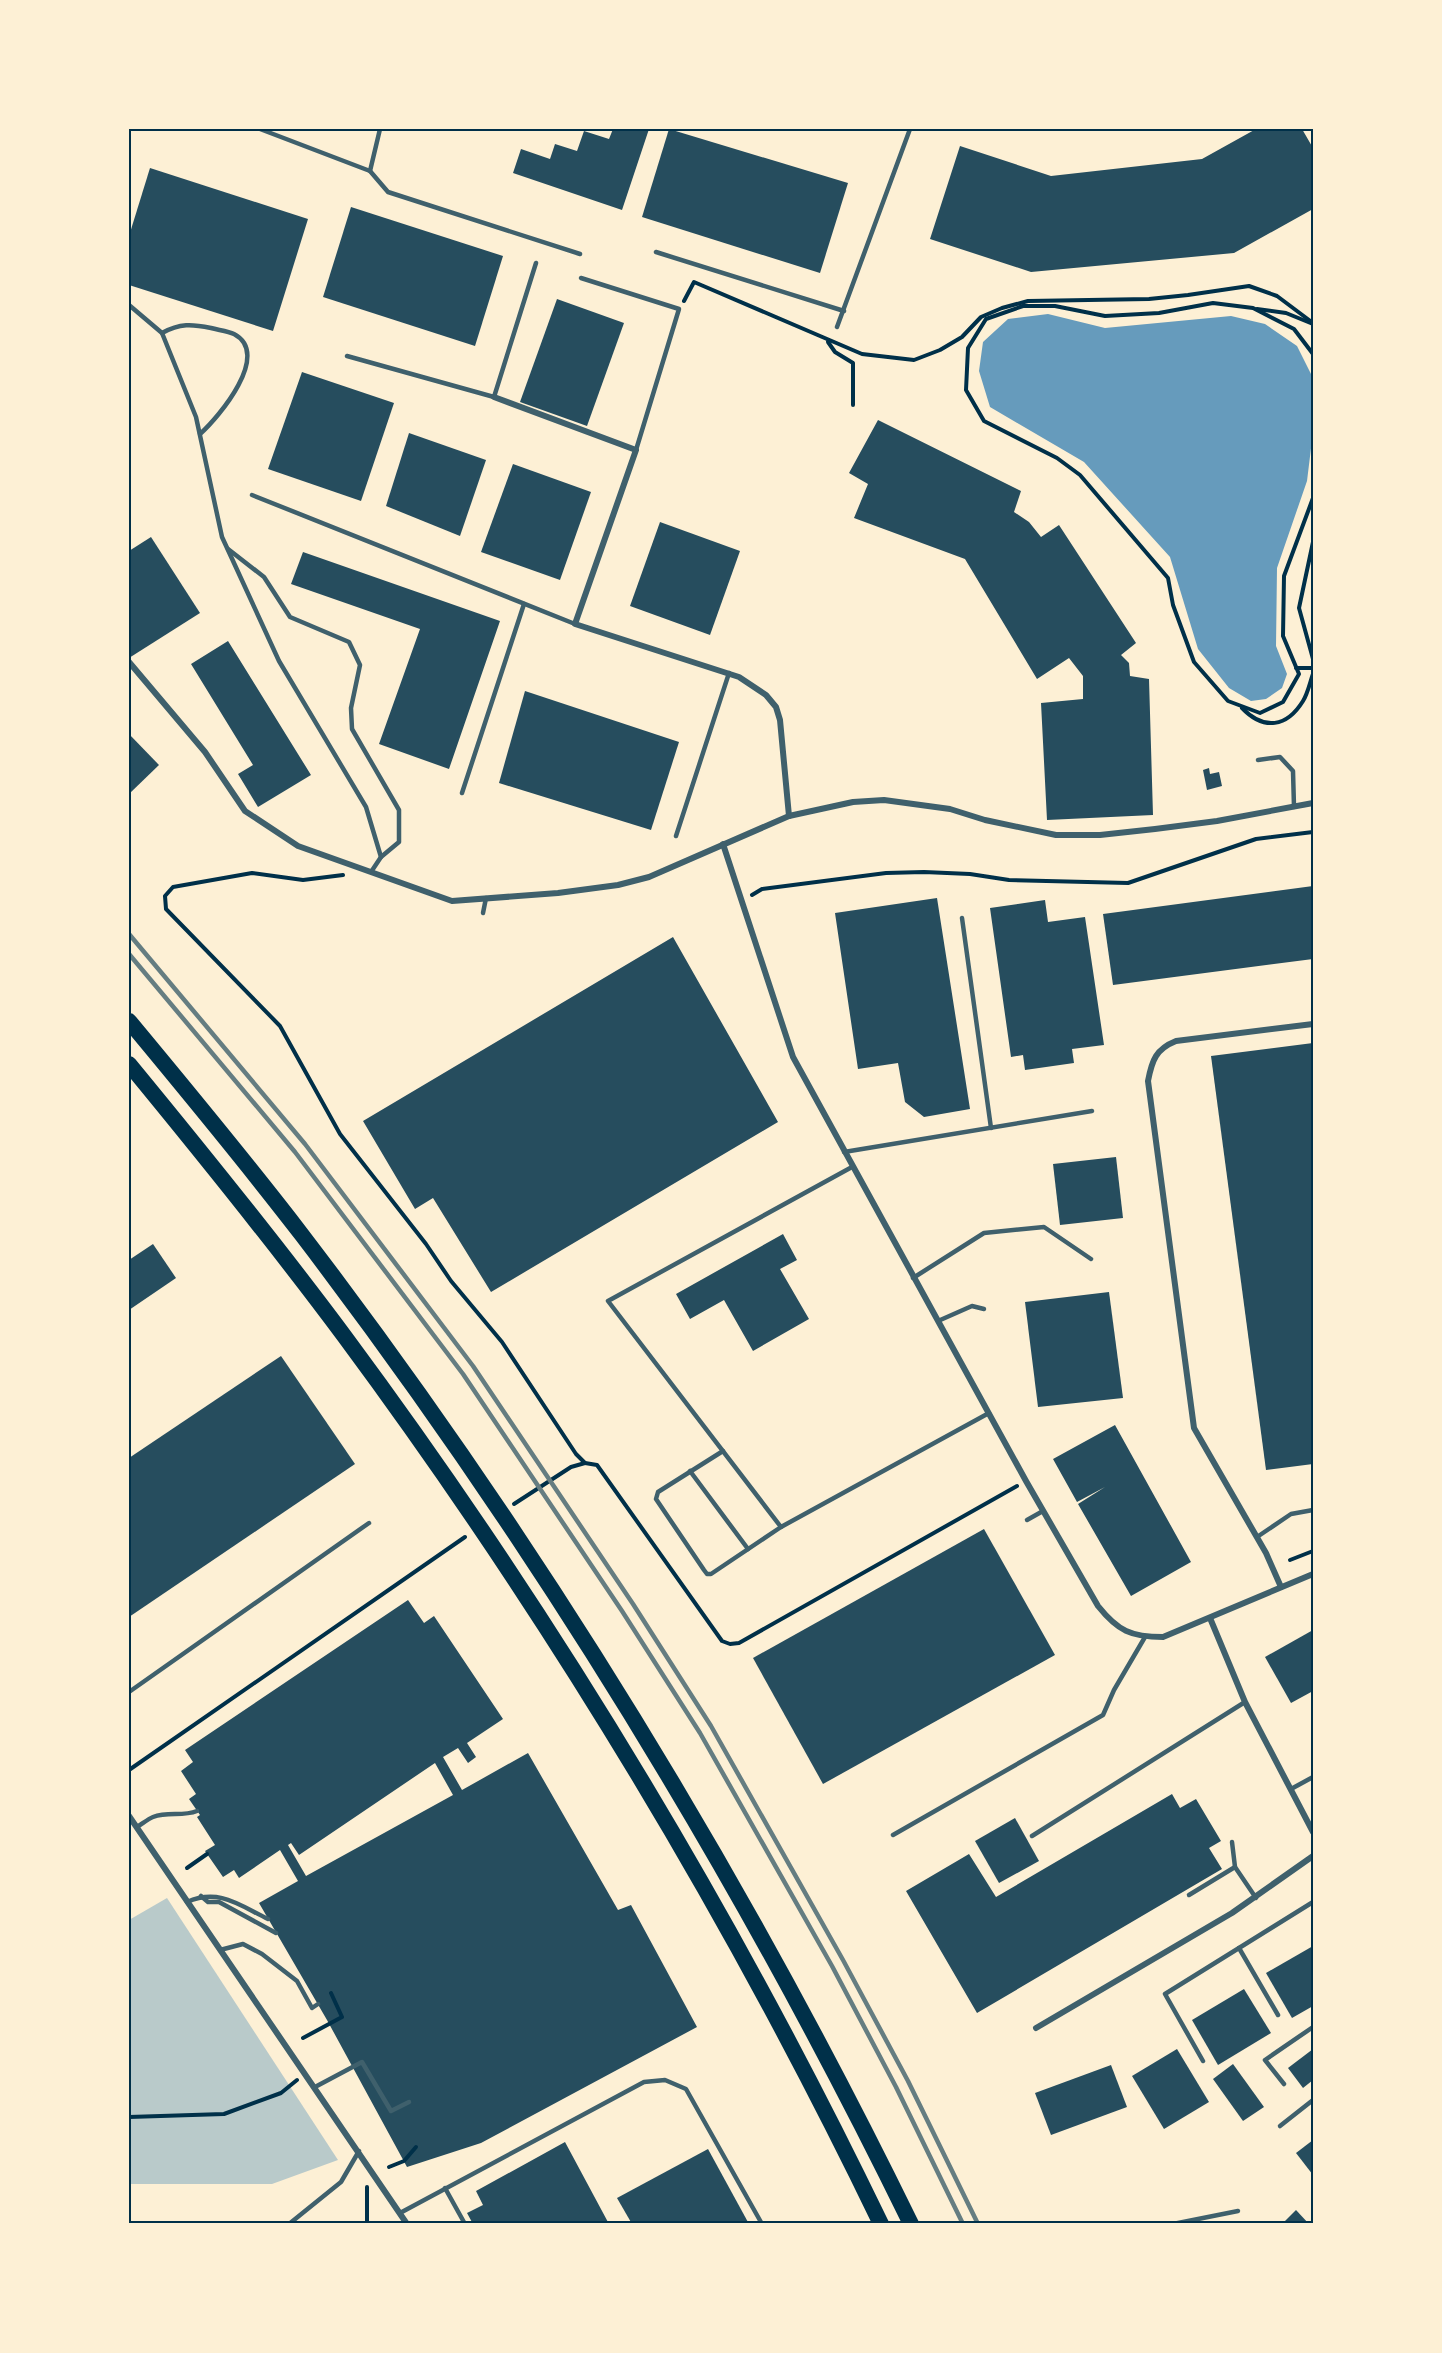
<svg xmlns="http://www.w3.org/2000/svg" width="1442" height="2353" font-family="Signika,sans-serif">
	<rect width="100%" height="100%" fill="#fdf0d5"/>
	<polygon fill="#b9caca" points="167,1898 338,2160 272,2184 129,2184 129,1920"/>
	<polygon fill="#669bbc" points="1048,314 1105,328 1231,316 1265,324 1297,346 1313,378 1313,432 1307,481 1277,568 1276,646 1287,674 1282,688 1266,699 1251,701 1229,688 1198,649 1170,557 1084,462 990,407 979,371 983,342 1008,319"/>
	<g fill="#264d5e" fill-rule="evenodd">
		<polygon points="613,129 649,129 622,210 513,173 521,149 550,159 555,144 577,151 584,131 609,139"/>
		<polygon points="669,129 848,183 820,273 642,217"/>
		<polygon points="1256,129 1302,129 1313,148 1313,209 1234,253 1031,272 930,239 960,146 1051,176 1202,159"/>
		<polygon points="150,168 308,219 273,331 129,285 129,236"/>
		<polygon points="351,207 503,256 475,346 323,297"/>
		<polygon points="557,299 624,323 587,426 520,402"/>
		<polygon points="302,372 394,403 361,501 268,469"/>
		<polygon points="878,420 1021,491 1014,512 1029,522 1041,537 1059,525 1136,643 1121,655 1129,663 1130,676 1149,679 1153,815 1047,820 1041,703 1083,699 1083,676 1069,658 1037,679 965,559 854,518 868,484 849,473"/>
		<polygon points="409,433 486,460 460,536 386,506"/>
		<polygon points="513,464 591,492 560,580 481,552"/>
		<polygon points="660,522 740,551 710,635 630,606"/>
		<polygon points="151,537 200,613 129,658 129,551"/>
		<polygon points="303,552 500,621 449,769 379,744 420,629 291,584"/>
		<polygon points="228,641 311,775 258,807 238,774 253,765 191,664"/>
		<polygon points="525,691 679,742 651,830 499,783"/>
		<polygon points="129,734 159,765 129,794"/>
		<polygon points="1209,768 1210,774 1219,772 1222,786 1207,790 1203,770"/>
		<polygon points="1313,886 1313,959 1113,985 1103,914"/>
		<polygon points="937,898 970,1109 924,1117 905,1102 898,1063 858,1069 835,913"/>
		<polygon points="1045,900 1048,922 1085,917 1104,1045 1072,1049 1074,1063 1025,1070 1023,1055 1011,1057 990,908"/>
		<polygon points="673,937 778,1122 491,1292 433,1198 415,1209 363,1121"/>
		<polygon points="1313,1043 1313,1464 1266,1470 1211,1056"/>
		<polygon points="1116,1157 1123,1218 1060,1225 1053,1164"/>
		<polygon points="783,1234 797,1260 780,1269 809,1319 753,1351 724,1300 690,1319 676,1294"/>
		<polygon points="153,1244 176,1278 129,1310 129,1260"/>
		<polygon points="1109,1292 1123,1398 1038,1407 1025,1302"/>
		<polygon points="281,1356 355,1464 129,1617 129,1458"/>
		<polygon points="1115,1425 1191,1562 1131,1596 1078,1504 1105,1487 1077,1502 1053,1459"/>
		<polygon points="984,1529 1055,1655 823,1784 753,1658"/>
		<path d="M408,1600l16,23 10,-7 69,103 -36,24 9,14 -8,6 -10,-15 -15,9 19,33 66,-37 90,157 13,-5 66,122 -216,116 -74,24 -80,-147 -68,-117 39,-22 -18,-31 -41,28 -5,-8 -11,7 -18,-26 10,-6 -18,-28 3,-2 -11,-16 7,-5 -15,-23 12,-9 -8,-12zM435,1763l18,32 -147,81 -18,-31 3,-2 8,12z"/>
		<polygon points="1313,1630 1313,1691 1291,1703 1265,1657"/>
		<polygon points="1172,1794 1180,1808 1196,1799 1221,1841 1209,1848 1222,1869 977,2013 906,1891 969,1854 996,1897"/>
		<polygon points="1015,1818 1039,1861 999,1883 975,1841"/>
		<polygon points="1313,1946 1313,2006 1292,2018 1266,1973"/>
		<polygon points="1244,1989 1271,2033 1218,2065 1192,2020"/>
		<polygon points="1177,2049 1209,2102 1164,2129 1132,2076"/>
		<polygon points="1313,2049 1313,2080 1303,2088 1288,2068"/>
		<polygon points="1233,2064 1264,2107 1243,2121 1213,2079"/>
		<polygon points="1111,2065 1127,2107 1051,2135 1035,2093"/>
		<polygon points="1313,2140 1313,2175 1296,2153"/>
		<polygon points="565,2142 609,2224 473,2224 467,2213 483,2205 476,2191"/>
		<polygon points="708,2149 749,2224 632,2224 617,2198"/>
		<polygon points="1296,2210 1309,2224 1282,2224"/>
	</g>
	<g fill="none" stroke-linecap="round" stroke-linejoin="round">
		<g stroke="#003049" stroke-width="4">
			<polyline points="684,301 694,282 862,354 914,360 940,350 962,337 981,317 1002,308 1028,301 1149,299 1188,295 1249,286 1277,296 1313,323"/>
			<polyline points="1257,309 1286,313 1313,324"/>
			<polyline points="828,342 835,352 853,363 853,405"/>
			<polyline points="1313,354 1294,329 1253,308 1213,303 1159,313 1105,316 1055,306 1023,306 986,319 968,348 966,390 984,421 1057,458 1080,475 1168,578 1173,605 1194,662 1228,701 1260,713 1283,702 1299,674 1283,636 1284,576 1313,498"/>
			<polyline points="1313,542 1299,608 1313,659"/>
			<polyline points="1296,668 1313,668"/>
			<path d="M1242,708c22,23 45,19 61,-7 5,-8 7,-19 10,-27"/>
			<polyline points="343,875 303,880 252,873 173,887 165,896 166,909 280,1026 340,1134 426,1244 451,1281 502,1342 576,1454 585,1463 597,1465 722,1641 730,1644 739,1643 1017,1486"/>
			<polyline points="752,895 762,889 886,873 924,872 970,874 1009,880 1128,883 1256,839 1313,832"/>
			<polyline points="514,1504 571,1467 585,1463"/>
			<polyline points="1290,1560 1313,1551"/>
			<polyline points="129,1770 465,1537"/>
			<polyline points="187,1868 207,1854"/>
			<polyline points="303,2038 342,2017 331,1993"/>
			<polyline points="129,2117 224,2114 281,2093 297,2080"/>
			<polyline points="389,2167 404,2161 416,2147"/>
			<polyline points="367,2224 367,2187"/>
		</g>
		<g stroke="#3f606c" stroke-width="4.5">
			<polyline points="260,129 370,171 388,192 580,254"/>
			<polyline points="370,171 380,129"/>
			<polyline points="656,252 844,311"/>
			<polyline points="581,278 679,309 636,450"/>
			<polyline points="129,305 162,333 196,417 222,537 279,661 366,807 381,857 371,872"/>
			<polyline points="837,327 910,129"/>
			<path d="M162,333c18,-10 30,-9 49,-5 7,2 17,3 23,6 38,20 -15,83 -34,100"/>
			<polyline points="347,356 494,397 536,263"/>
			<polyline points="252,495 575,624"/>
			<polyline points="228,549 264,577 290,617 349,642 360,665 351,708 352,729 399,810 399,842 381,857"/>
			<polyline points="1258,760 1280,757 1293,771 1294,807"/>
			<polyline points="462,793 524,604"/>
			<polyline points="676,836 729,673"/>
			<polyline points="483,913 486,898"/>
			<polyline points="962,918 991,1128"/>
			<polyline points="844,1152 1092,1111"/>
			<polyline points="852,1167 608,1301 781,1527 989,1413"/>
			<polyline points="913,1278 984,1233 1044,1227 1091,1259"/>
			<polyline points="938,1321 972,1306 984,1309"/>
			<polyline points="723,1451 658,1492 656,1499 704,1570 707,1574 711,1574 781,1527"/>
			<polyline points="690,1471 748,1549"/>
			<polyline points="1027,1520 1043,1511"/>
			<polyline points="1257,1537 1291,1514 1313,1510"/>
			<polyline points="129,1692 369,1523"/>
			<polyline points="1291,1789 1313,1777"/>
			<path d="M137,1827c5,-3 11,-8 16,-10 15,-6 29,0 44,-6"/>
			<polyline points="893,1835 1103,1715 1114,1690 1145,1637"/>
			<polyline points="1032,1836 1245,1702"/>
			<polyline points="1232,1842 1235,1867 1256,1898"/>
			<polyline points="1189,1895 1235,1867"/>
			<polyline points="201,1896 208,1902 219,1902 276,1933"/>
			<path d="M187,1902c32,-14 52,3 81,17"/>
			<polyline points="1239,1948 1278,2015"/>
			<polyline points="220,1950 243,1944 262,1954 297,1981 312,2008 318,2004"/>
			<polyline points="1203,2061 1165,1994 1313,1902"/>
			<polyline points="1284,2084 1265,2060 1313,2027"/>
			<polyline points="315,2087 362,2062 391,2111 409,2102"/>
			<polyline points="1280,2126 1313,2100"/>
			<polyline points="445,2188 465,2224"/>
			<polyline points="400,2213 644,2082 665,2080 686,2089 762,2224"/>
			<polyline points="289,2224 341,2182 359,2151"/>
			<polyline points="1173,2224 1238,2211"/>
		</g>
		<g stroke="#3f606c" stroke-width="6">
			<polyline points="494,397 636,450 575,624 739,677 766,695 776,707 780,720 789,816"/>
			<polyline points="129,662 205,752 245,811 298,846 452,901 558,893 618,885 649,877 789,816 853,802 884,800 950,809 985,820 1056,835 1100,835 1155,829 1217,821 1313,803"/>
			<path d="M723,844l70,213 233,424 72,125c20,25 33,31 65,31l150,-63"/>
			<path d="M1281,1587l-15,-34 -72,-125 -46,-347c4,-21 8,-32 28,-40l137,-17"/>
			<polyline points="1210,1618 1245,1702 1313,1832"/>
			<polyline points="129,1816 407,2224"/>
			<polyline points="1036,2028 1232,1913 1313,1856"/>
		</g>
		<g stroke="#003049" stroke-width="16">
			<path d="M129,1021c59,71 117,141 173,214 235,308 439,641 609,989"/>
			<path d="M129,1064c74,90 147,180 216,273 206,278 386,576 536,887"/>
		</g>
		<g stroke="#657d81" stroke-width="4.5">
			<polyline points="129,934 305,1144 473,1366 633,1604 711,1726 843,1960 908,2081 978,2224"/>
			<polyline points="129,954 295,1152 463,1374 622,1611 700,1733 832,1966 896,2087 963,2224"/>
		</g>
	</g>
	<rect width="1442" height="2353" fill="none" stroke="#fdf0d5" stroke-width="261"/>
	<rect x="130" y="130" width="1182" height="2092" fill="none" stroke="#003049" stroke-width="2"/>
</svg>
